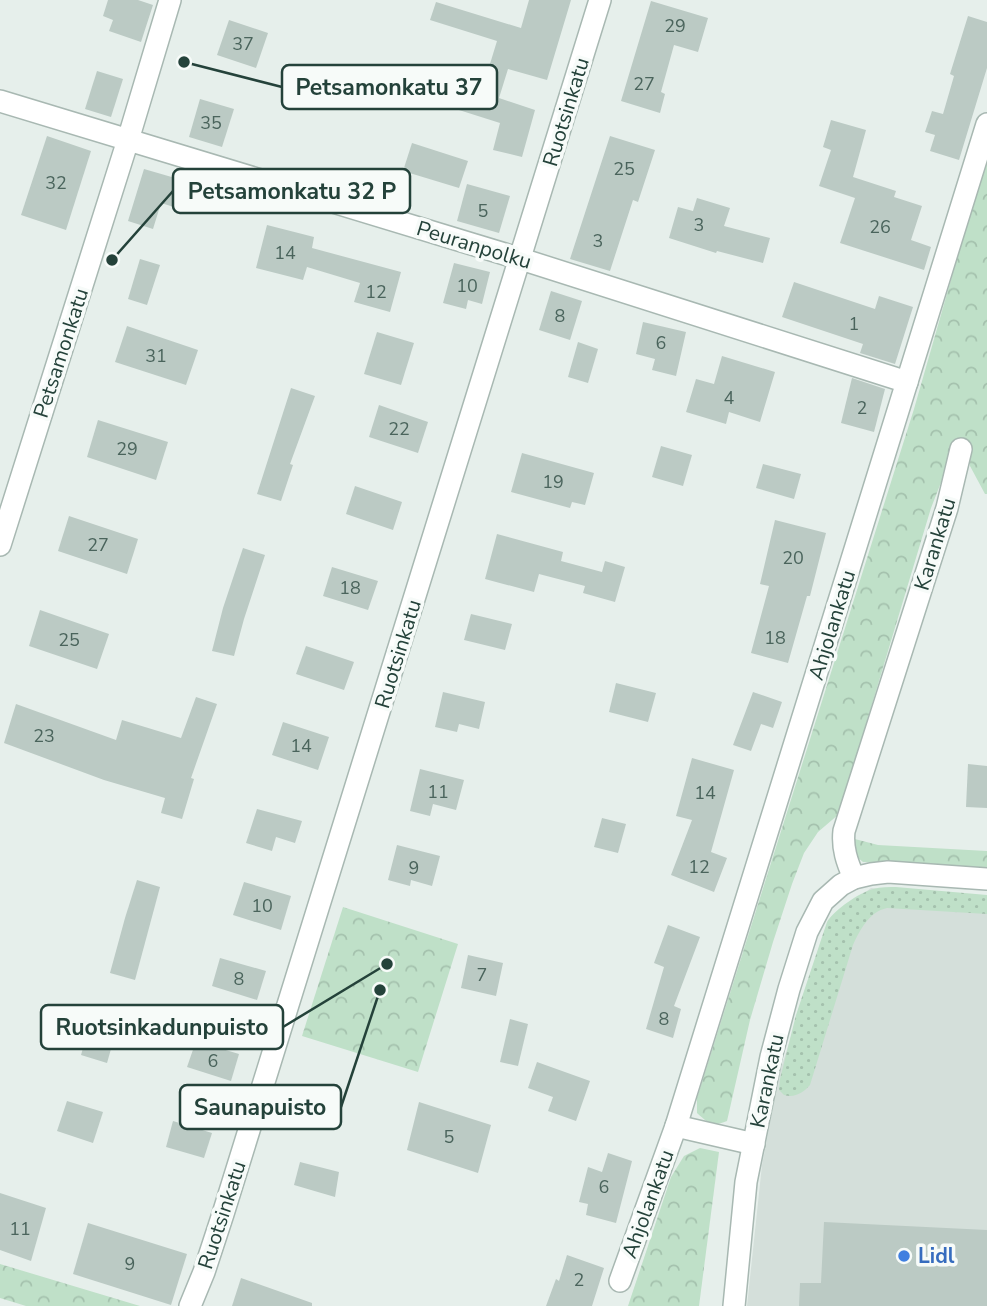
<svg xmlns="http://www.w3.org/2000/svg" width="987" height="1306" font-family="'Nunito Sans',sans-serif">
	<defs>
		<pattern id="grass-dots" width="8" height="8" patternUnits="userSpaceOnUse" patternTransform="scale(1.75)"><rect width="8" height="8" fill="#bfe0c8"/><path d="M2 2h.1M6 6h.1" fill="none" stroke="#a4c1ad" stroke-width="1.8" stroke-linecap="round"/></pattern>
		<pattern id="park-crowns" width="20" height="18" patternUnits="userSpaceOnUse" patternTransform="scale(1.75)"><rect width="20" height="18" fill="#bfe0c8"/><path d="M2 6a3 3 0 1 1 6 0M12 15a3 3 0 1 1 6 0" fill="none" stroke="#a4c1ad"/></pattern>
	</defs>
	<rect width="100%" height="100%" fill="#e6efeb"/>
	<polygon fill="#d4dfda" points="871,888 987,898 987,1306 747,1306 762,1165 780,1071 829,920"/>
	<path fill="url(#grass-dots)" d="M896,887l91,8v19l-100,-6c-18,4 -27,22 -34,37l-43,140c-7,8 -15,13 -26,10l-5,-5 1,-11 16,-64 31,-93c8,-13 32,-29 46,-33 8,-2 16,-2 23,-2z"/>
	<g fill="url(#park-crowns)">
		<path d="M987,154v340h-2l-15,-28 -4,-24 -8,-3 -27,69 -92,306 -21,18 -14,21 -12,31 -19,58 -23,78 -23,101c-15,6 -19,2 -30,-8v-15l217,-689z"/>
		<polygon points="847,837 878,845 987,851 987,868 863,862 852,853"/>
		<polygon points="343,907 458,944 418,1072 302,1036"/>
		<polygon points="700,1148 719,1152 699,1306 628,1306 671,1177 684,1156"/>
		<polygon points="0,1264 140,1306 26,1306 0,1298"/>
	</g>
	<g fill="#bbcac4">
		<polygon points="108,0 138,0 153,5 141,42 109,31 113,20 103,16"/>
		<polygon points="529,0 571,0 547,80 508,69 499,98 535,110 522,157 493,150 500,123 440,104 448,79 482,90 497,41 430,20 436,2 521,28"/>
		<polygon points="651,1 708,18 698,52 674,45 661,92 665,94 660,113 621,101"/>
		<polygon points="968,16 987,22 987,68 959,160 930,151 935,135 925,132 932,111 943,114 954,76 950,74"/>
		<polygon points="229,20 268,33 256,68 217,55"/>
		<polygon points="97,71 123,79 111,117 85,109"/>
		<polygon points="200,99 234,109 222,147 189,137"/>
		<polygon points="831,120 866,130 853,177 896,191 894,197 922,206 911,240 931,247 924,270 840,243 855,198 819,186 831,150 823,147"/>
		<polygon points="47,136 91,151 66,230 21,215"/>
		<polygon points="610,136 655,150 638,202 633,200 610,271 570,259"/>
		<polygon points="412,143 468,161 459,188 403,171"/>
		<polygon points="144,169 182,180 174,207 161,203 153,229 128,221"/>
		<polygon points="467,184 510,196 499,233 457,221"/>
		<polygon points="697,198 730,208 724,226 770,238 763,263 717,251 716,253 669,238 678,207 693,211"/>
		<polygon points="267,225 314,237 312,248 401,272 390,312 354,302 360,283 307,267 303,280 256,268"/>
		<polygon points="140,259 160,265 147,305 128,299"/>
		<polygon points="454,263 490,272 482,304 468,300 466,309 443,303"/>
		<polygon points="794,282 875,309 879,296 913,307 895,364 860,353 863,344 782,317"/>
		<polygon points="551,291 582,301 570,340 539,330"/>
		<polygon points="643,322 686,332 676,376 652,370 655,359 636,354"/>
		<polygon points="127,326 198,350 186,385 115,362"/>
		<polygon points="377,332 414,343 401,385 364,374"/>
		<polygon points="578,342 598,349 588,383 568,377"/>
		<polygon points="722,356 775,372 760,422 729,412 726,424 686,412 696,379 714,384"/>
		<polygon points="852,378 885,389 874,432 841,423"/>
		<polygon points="291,388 315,396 290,464 293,465 281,501 257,494"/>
		<polygon points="379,405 428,422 418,453 369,437"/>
		<polygon points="98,420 168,442 156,480 87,457"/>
		<polygon points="661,446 692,455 683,486 652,477"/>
		<polygon points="522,453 594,473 585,505 572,502 570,508 511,492"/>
		<polygon points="763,464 801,474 794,499 756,488"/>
		<polygon points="355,486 402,502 393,530 346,514"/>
		<polygon points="69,516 138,539 127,574 58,551"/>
		<polygon points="775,520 826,533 810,596 807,596 788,663 751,653 769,586 760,584"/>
		<polygon points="497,534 563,552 561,561 602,572 605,561 625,567 615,602 583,593 585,586 539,574 534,592 485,579"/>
		<polygon points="243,548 265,555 244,619 234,656 212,651 223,608"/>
		<polygon points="332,567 378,581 368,610 323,596"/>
		<polygon points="40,610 109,634 97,669 29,646"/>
		<polygon points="471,614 512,624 505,650 464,640"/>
		<polygon points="306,646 354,662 344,690 296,674"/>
		<polygon points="616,683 656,693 648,722 609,712"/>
		<polygon points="443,692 485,702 479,729 459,724 457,732 435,727"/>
		<polygon points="753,692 782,702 773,728 761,724 751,751 733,745"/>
		<polygon points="196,697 217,704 191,778 194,779 182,819 161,813 165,798 104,780 4,743 16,704 116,740 122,720 181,738"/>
		<polygon points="283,722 329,737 318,770 272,755"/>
		<polygon points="692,758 734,770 711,852 727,858 714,892 671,875 692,820 676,816"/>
		<polygon points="968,764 987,766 987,808 966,807"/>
		<polygon points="420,769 464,780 456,810 433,804 430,816 410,811"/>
		<polygon points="257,809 302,821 295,843 276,837 272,851 246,843"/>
		<polygon points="602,818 626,824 618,853 594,847"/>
		<polygon points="397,845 440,856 432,886 411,880 410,886 388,880"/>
		<polygon points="137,880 160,887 135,980 110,973 125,918"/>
		<polygon points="244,882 291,896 281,930 233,915"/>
		<polygon points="668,925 700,937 674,1006 681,1009 673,1038 646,1029 664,967 654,963"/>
		<polygon points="468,955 503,963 496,996 461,988"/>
		<polygon points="220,958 266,971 257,1000 212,986"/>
		<polygon points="93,1013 119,1021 107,1063 81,1055"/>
		<polygon points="510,1019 528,1024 518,1066 500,1062"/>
		<polygon points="196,1041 239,1054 231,1081 187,1067"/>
		<polygon points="537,1062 590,1081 576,1121 548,1111 553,1097 528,1088"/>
		<polygon points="67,1101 103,1112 93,1143 57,1131"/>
		<polygon points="419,1102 491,1125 478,1173 407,1150"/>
		<polygon points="173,1121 212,1133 204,1158 166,1147"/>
		<polygon points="608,1153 632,1161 616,1223 586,1215 588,1204 579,1202 588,1167 602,1172"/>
		<polygon points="300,1162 339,1172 335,1197 294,1185"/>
		<polygon points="0,1193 46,1208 31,1261 0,1250"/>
		<polygon points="824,1222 987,1230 987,1306 799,1306 800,1283 821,1283"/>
		<polygon points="88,1223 187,1254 171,1305 73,1274"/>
		<polygon points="567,1255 604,1268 592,1306 546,1306 556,1279 559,1281"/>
		<polygon points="241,1278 312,1303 312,1306 232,1306"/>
	</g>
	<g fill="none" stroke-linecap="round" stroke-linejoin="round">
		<g stroke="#a8b8b2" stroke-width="24">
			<g id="minor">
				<polyline points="0,101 521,259 907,382"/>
				<polyline points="0,545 128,140 170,0"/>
				<path d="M854,878c-7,-16 -12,-30 -10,-47l103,-323 14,-59"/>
				<polyline points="676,1126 754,1144"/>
				<polyline points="620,1281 676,1126 987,124"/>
				<polyline points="190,1306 204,1272 223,1214 600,0"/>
			</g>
		</g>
		<g stroke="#a8b8b2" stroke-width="24">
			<polyline id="tertiary" points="734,1306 746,1182 771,1057 789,989 807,932 823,901 841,885 854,878 871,874 888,872 987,879"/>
		</g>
		<use href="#minor" stroke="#fff" stroke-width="21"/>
		<use href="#tertiary" stroke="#fff" stroke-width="21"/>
	</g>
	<circle fill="#3f7fe0" stroke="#f7fbf9" stroke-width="2.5" cx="904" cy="1256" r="7"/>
	<g text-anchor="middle" stroke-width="7" stroke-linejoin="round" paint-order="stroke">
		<g font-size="18" fill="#4a645c">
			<text x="675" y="32">29</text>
			<text x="243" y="50">37</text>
			<text x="644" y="90">27</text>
			<text x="211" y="129">35</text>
			<text x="624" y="175">25</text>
			<text x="56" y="189">32</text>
			<text x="483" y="217">5</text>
			<text x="699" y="231">3</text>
			<text x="880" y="233">26</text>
			<text x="598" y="247">3</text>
			<text x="285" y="259">14</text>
			<text x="467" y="292">10</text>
			<text x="376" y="298">12</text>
			<text x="560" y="322">8</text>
			<text x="854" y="330">1</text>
			<text x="661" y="349">6</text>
			<text x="156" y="362">31</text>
			<text x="729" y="404">4</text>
			<text x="862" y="414">2</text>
			<text x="399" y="435">22</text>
			<text x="127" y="455">29</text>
			<text x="553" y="488">19</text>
			<text x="98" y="551">27</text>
			<text x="793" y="564">20</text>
			<text x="350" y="594">18</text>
			<text x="775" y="644">18</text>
			<text x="69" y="646">25</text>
			<text x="44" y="742">23</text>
			<text x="301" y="752">14</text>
			<text x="438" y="798">11</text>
			<text x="705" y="799">14</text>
			<text x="699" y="873">12</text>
			<text x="414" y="874">9</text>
			<text x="262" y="912">10</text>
			<text x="482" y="981">7</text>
			<text x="239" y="985">8</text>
			<text x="664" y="1025">8</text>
			<text x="213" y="1067">6</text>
			<text x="449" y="1143">5</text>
			<text x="604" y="1193">6</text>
			<text x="20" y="1235">11</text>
			<text x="130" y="1270">9</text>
			<text x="579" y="1286">2</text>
		</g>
		<g font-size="21" fill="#24423a" stroke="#f7fbf9">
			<text transform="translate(566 112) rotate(-73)" y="7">Ruotsinkatu</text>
			<text transform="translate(474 245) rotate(17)" y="7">Peuranpolku</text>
			<text transform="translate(61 353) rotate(-72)" y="7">Petsamonkatu</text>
			<text transform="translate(935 544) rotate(-73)" y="7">Karankatu</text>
			<text transform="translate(832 625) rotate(-73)" y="7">Ahjolankatu</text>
			<text transform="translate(398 654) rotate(-73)" y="7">Ruotsinkatu</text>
			<text transform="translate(767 1081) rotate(-78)" y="7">Karankatu</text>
			<text transform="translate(648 1204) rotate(-70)" y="7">Ahjolankatu</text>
			<text transform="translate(222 1215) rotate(-72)" y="7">Ruotsinkatu</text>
		</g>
		<g font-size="21" font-weight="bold" fill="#366cbe" stroke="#f7fbf9" text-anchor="start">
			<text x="918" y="1263">Lidl</text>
		</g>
	</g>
	<path fill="none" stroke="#24423a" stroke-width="2.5" d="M184 62L282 87M112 260L173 191M387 964L283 1027M380 990L341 1107"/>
	<g fill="#24423a" stroke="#f7fbf9" stroke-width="2.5">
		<circle cx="184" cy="62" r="7"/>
		<circle cx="112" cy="260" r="7"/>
		<circle cx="387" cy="964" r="7"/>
		<circle cx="380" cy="990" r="7"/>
	</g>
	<g fill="#f7fbf9" stroke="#24423a" stroke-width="2.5">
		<rect x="282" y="65" width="215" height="44" rx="7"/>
		<rect x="173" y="169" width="237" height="44" rx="7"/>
		<rect x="41" y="1005" width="242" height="44" rx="7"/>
		<rect x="180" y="1085" width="161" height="44" rx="7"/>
	</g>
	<g font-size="23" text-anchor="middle" font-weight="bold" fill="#24423a">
		<text x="389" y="95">Petsamonkatu 37</text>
		<text x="292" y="199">Petsamonkatu 32 P</text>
		<text x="162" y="1035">Ruotsinkadunpuisto</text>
		<text x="260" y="1115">Saunapuisto</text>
	</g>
</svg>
